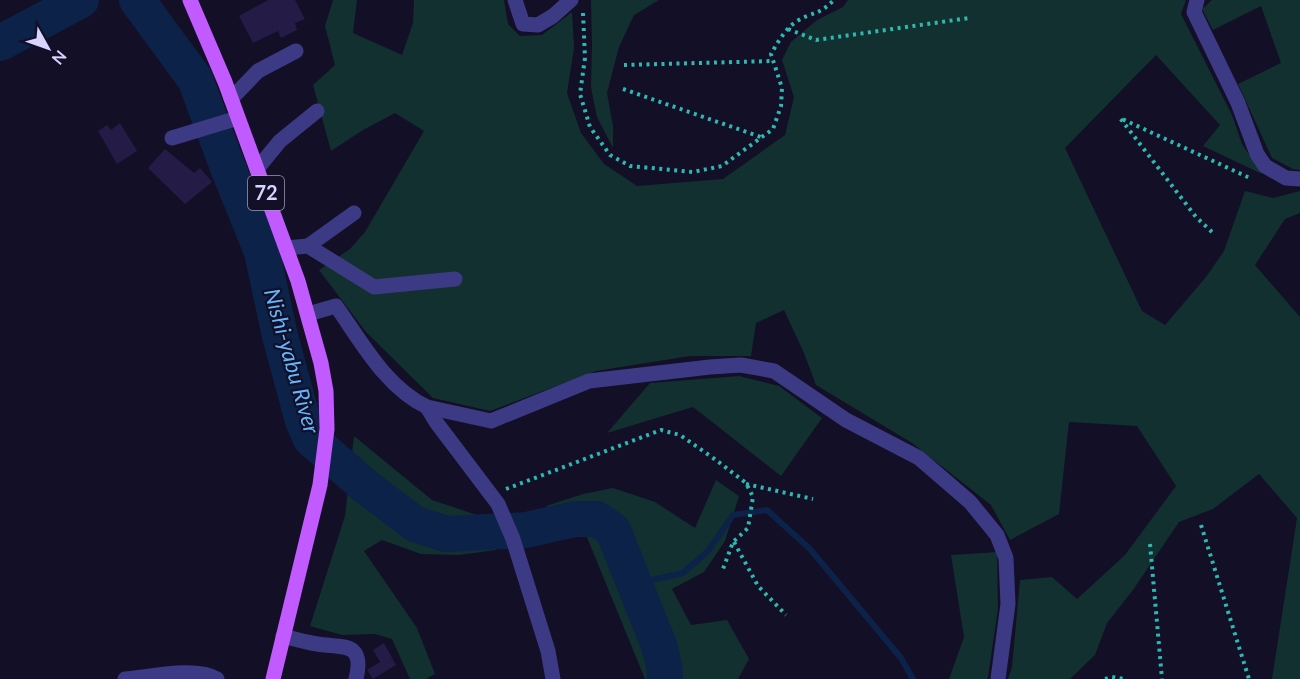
<svg xmlns="http://www.w3.org/2000/svg" width="1300" height="679" font-family="Lato,sans-serif">
	<rect width="100%" height="100%" fill="#130f26"/>
	<g fill="#12302f">
		<polygon points="333,0 357,0 353,33 402,55 413,23 414,0 504,0 508,24 520,36 542,35 572,12 574,48 567,93 581,133 604,164 637,186 723,179 785,135 794,97 782,60 791,42 817,20 843,7 848,0 1186,0 1181,14 1232,115 1242,144 1262,174 1203,146 1220,125 1156,55 1065,148 1142,311 1165,325 1206,277 1224,251 1245,191 1273,198 1300,191 1300,213 1285,219 1255,265 1300,317 1300,679 1272,679 1297,518 1259,474 1213,509 1179,522 1133,590 1107,623 1095,655 1070,679 1008,679 1012,667 1020,580 1052,577 1077,599 1125,555 1176,486 1137,426 1069,422 1059,514 1010,540 991,505 912,443 816,385 804,353 784,310 756,323 751,356 690,356 596,371 490,411 433,398 366,332 319,270 350,249 365,232 424,131 395,113 363,130 331,151 313,85 335,65 325,26"/>
		<polygon points="591,0 659,0 634,15 619,47 607,93 613,126 613,148 597,117 591,87 592,45"/>
		<polygon points="1212,0 1300,0 1300,170 1293,169 1272,158 1238,84 1281,63 1261,6 1213,30 1202,9"/>
		<polygon points="739,376 779,386 822,418 781,476 693,407 607,433 650,383"/>
		<polygon points="354,436 432,500 477,515 496,550 459,555 421,554 382,540 364,551 417,628 435,674 426,679 410,679 392,639 375,634 342,635 310,626 345,516"/>
		<polygon points="716,480 739,496 725,541 704,572 672,589 691,625 727,620 749,659 738,679 645,679 584,530 547,533 546,506 583,494 613,488 655,502 695,528"/>
		<polygon points="997,552 998,609 988,677 987,679 949,679 964,637 951,555"/>
	</g>
	<g fill="none" stroke-linecap="round" stroke-linejoin="round">
		<polyline stroke="#0c2248" stroke-width="6" points="634,584 683,573 708,551 733,515 767,510 810,549 901,658 913,679"/>
		<g stroke="#0c2248" stroke-width="36">
			<polyline points="137,0 195,79 227,165 262,252 280,336 303,421 311,439 365,486 415,524 446,534 526,530 575,519 597,519 613,530 660,648 665,671 665,679"/>
			<polyline points="0,43 81,0"/>
		</g>
	</g>
	<g fill="#241b47">
		<polygon points="268,0 295,0 305,19 295,23 297,30 281,38 278,31 253,43 239,16"/>
		<polygon points="120,123 137,151 117,164 98,131 107,125 111,130"/>
		<polygon points="165,149 194,173 200,168 212,182 185,204 148,168"/>
		<polygon points="384,643 396,665 373,679 367,670 380,662 373,650"/>
	</g>
	<g fill="none" stroke-linecap="round" stroke-linejoin="round">
		<g stroke="#2fb8b0" stroke-width="4" stroke-dasharray="3 4.5" stroke-linecap="butt">
			<path d="M583,13l2,45 -5,36 10,33 20,28 20,11 63,6 29,-6 51,-37 8,-23 1,-18 -11,-34c7,-12 14,-25 26,-33 17,-10 21,-5 37,-21"/>
			<polyline points="788,29 816,40 969,18"/>
			<polyline points="624,65 773,61"/>
			<polyline points="623,89 761,137"/>
			<polyline points="1212,232 1196,217 1120,118 1252,179"/>
			<polyline points="746,484 813,499"/>
			<polyline points="506,489 661,430 680,435 716,460 746,483 753,497 748,528 733,542 723,569"/>
			<polyline points="1201,525 1249,679"/>
			<polyline points="734,542 758,586 786,615"/>
			<polyline points="1150,544 1162,679"/>
			<polyline points="1105,679 1112,677 1125,679"/>
		</g>
		<g stroke="#3d3a85" stroke-width="15">
			<polyline points="515,0 523,24 538,25 553,16 571,0"/>
			<polyline points="1197,0 1194,12 1238,103 1257,154 1265,166 1286,178 1300,179"/>
			<polyline points="231,99 258,71 296,51"/>
			<polyline points="172,138 238,118"/>
			<polyline points="257,169 280,141 317,111"/>
			<polyline points="308,246 354,213"/>
			<polyline points="286,248 308,246 374,287 455,279"/>
			<path d="M308,314l28,-8c25,35 50,82 91,101l64,14 98,-40 121,-14 31,-2 33,6 72,49 73,38 51,44 27,33 9,23 2,46 -10,75"/>
			<polyline points="427,407 436,422 498,504 513,539 548,651 553,679"/>
			<path d="M283,636c11,3 22,6 34,8 26,4 48,-3 39,35"/>
			<path d="M125,679c25,-2 71,-13 92,0"/>
		</g>
		<polyline stroke="#c25bff" stroke-width="15" points="190,0 225,82 298,281 321,363 326,391 327,429 320,485 273,679"/>
	</g>
	<g text-anchor="middle" stroke-width="4.5" stroke-linejoin="round" paint-order="stroke">
		<rect fill="#130f26" stroke="#9e99be" stroke-width="1.5" x="248" y="176" width="36" height="34" rx="4.5"/>
		<g font-size="20" font-weight="bold" fill="#d9d4ff">
			<text x="266" y="200">72</text>
		</g>
		<g font-size="22" font-style="italic" fill="#62b6ff" stroke="#130f26">
			<text transform="translate(292 361) rotate(74)" y="8">Nishi-yabu River</text>
		</g>
	</g>
	<g transform="translate(48 48) rotate(130)" stroke="#130f26" stroke-width="4.5" paint-order="stroke">
	<path d="M0-4.5L10 22L0 15L-10 22Z" fill="#d9d4ff"/>
	<text y="-9" font-size="16" font-weight="bold" text-anchor="middle" fill="#d9d4ff">N</text>
	</g>
</svg>
